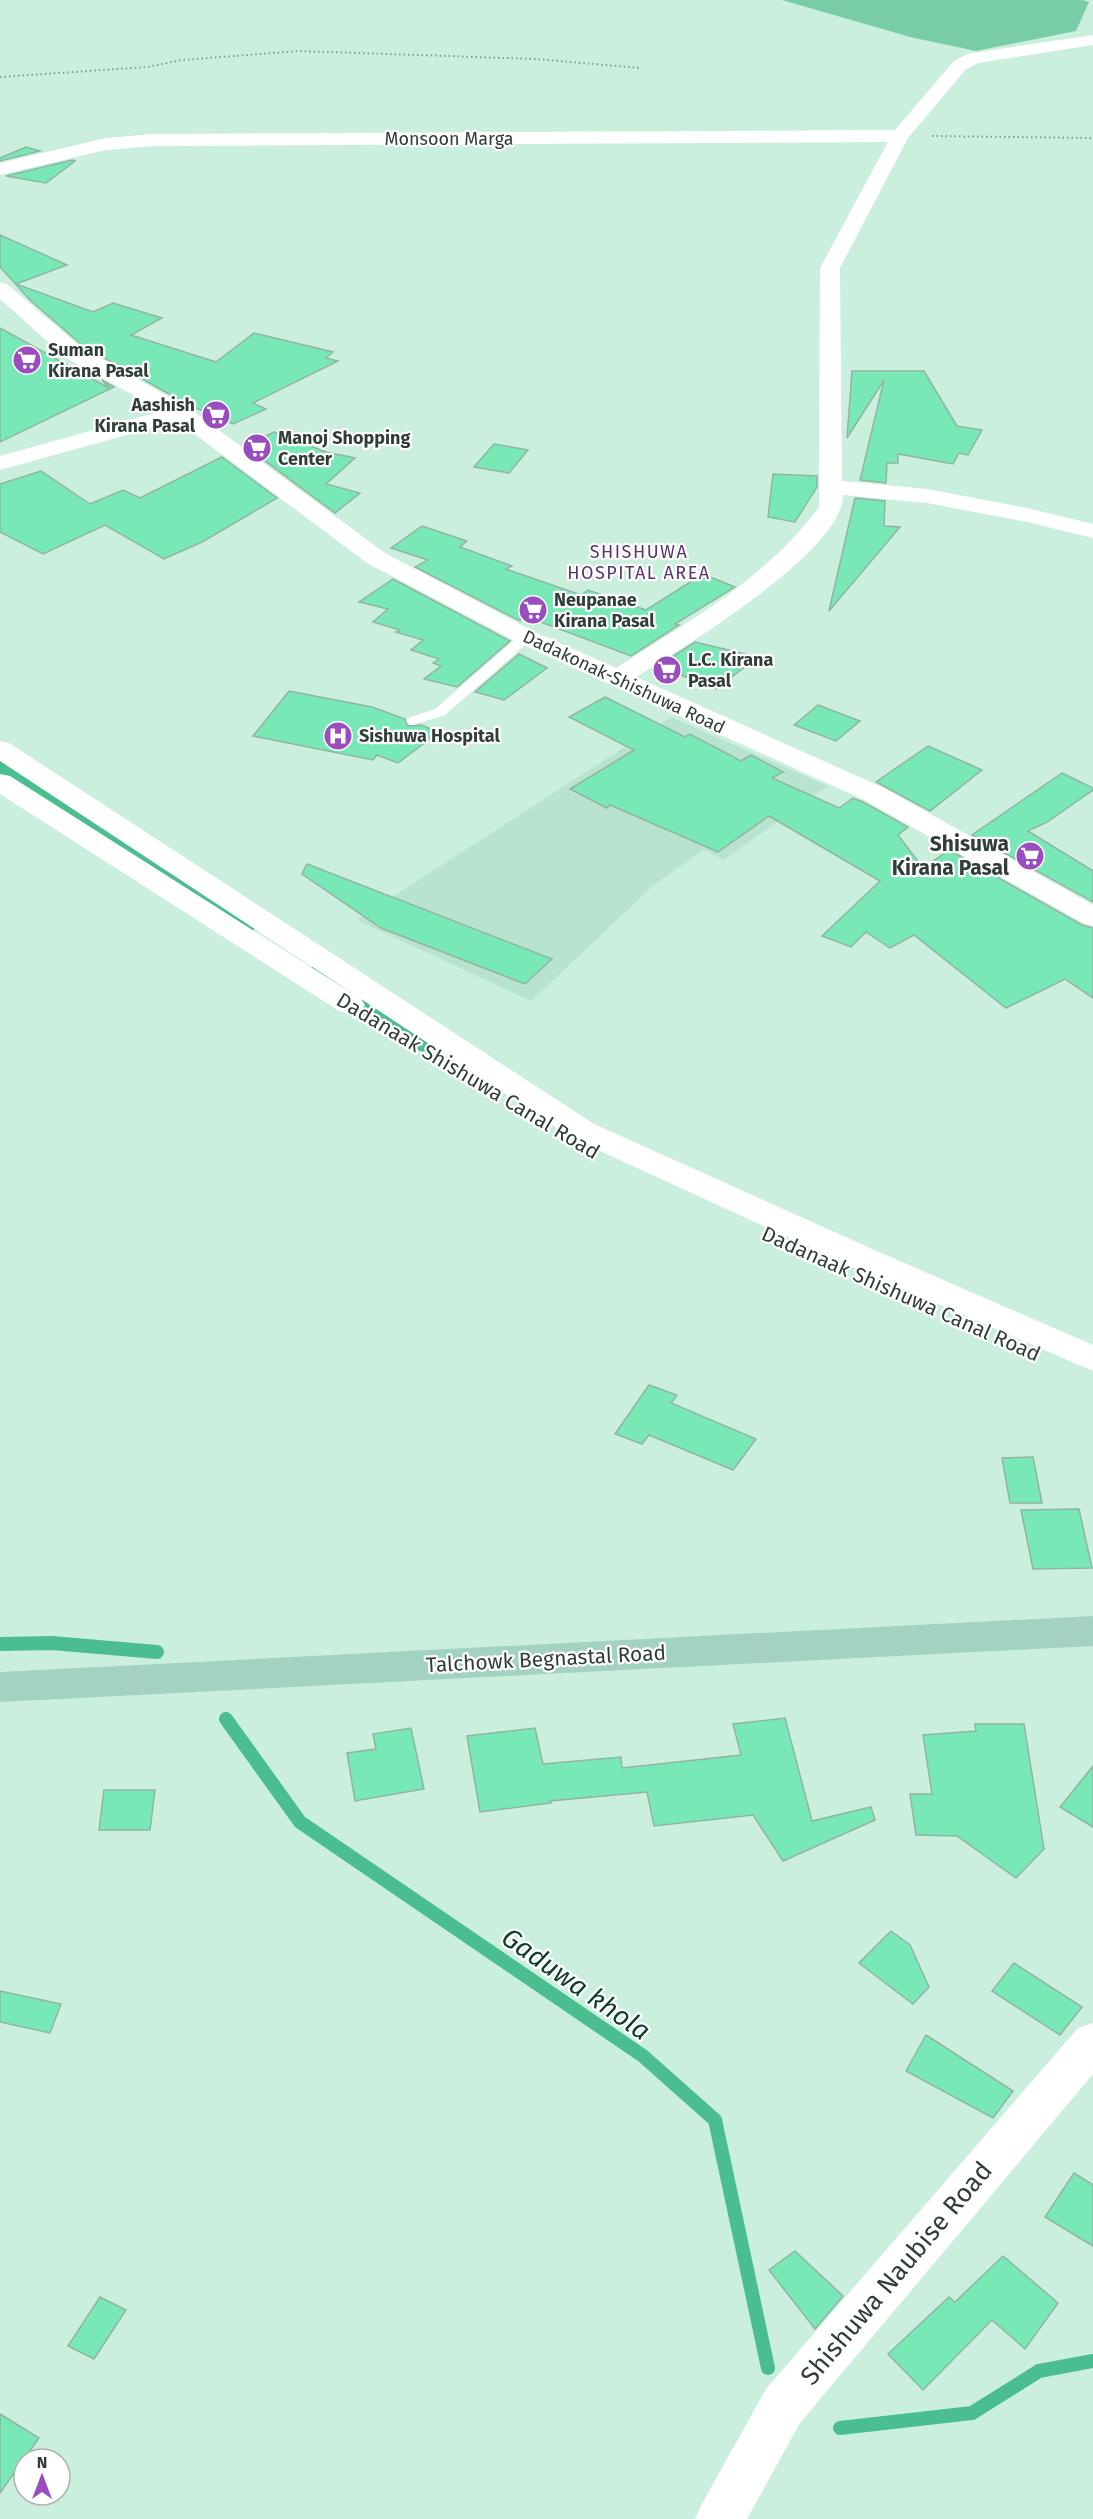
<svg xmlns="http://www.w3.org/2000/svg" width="1093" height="2519" font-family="'Fira Sans',sans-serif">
	<rect width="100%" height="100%" fill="#cbefdd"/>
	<polygon fill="#b8e3ce" points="671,717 827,786 724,860 703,850 654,885 531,1001 357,920"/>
	<polygon fill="#78cda6" points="782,0 1082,0 1089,2 1076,31 976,51 910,37"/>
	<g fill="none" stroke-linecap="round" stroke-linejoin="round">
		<g stroke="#4bbe8f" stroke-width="14">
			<polyline points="0,1644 52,1643 157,1652"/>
			<polyline points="226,1719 300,1822 643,2056 715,2120 768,2368"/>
			<polyline points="840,2428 972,2413 1039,2371 1093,2361"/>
		</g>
		<g fill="#4bbe8f" fill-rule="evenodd">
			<polygon points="0,760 10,763 253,917 258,924 253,931 242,933 231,931 0,782"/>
			<polygon points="322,964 333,967 441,1036 445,1043 441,1050 429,1053 417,1050 311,981 306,974 311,967"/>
		</g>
	</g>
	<g fill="#78e8b7" stroke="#92b4a3" stroke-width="1.5">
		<polygon points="26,147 40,151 0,161 0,158"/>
		<polygon points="72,160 75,161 46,183 6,176"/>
		<polygon points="0,235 67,265 16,284 93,312 113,303 162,318 131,335 216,362 254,333 333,352 326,358 338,361 253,403 266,409 233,424 189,405 83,346 31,301 0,267"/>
		<polygon points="0,328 109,388 102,380 114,387 0,442"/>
		<polygon points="852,371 924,371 957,426 982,430 968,455 959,453 953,464 898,454 898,463 887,463 886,483 860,480 884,380 847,438"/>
		<polygon points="274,432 326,452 355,458 326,484 360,493 335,513 245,446"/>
		<polygon points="494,444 528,450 509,473 474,467"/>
		<polygon points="222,457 277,498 202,542 164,559 105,525 43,554 0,532 0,484 41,471 90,504 123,490 140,498"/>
		<polygon points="773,474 817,476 817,487 795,522 768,517"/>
		<polygon points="855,498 885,501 884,526 900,527 829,611"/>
		<polygon points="422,526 467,541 460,547 512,566 506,569 581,595 588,590 646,610 703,574 735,587 675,624 679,625 631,656 522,615 520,621 415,567 428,560 391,548"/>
		<polygon points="393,579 510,641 457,687 424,679 441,666 433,663 439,659 411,650 423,640 396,632 400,630 373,622 388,609 359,602"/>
		<polygon points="695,642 758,657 716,689 658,666"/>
		<polygon points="519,654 547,668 504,700 475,692"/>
		<polygon points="289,691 372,707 405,719 408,726 421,725 439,732 398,763 377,755 373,760 253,736"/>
		<polygon points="605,697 685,737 690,734 741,761 751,755 783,772 772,778 839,808 853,798 863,802 908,827 898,835 923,868 949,850 1082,925 1093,928 1093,998 1065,979 1006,1008 914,935 890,948 866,932 851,947 822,936 880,881 769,816 718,852 610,805 607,808 570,789 634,750 569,717"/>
		<polygon points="818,705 860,721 836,741 794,725"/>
		<polygon points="928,746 982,770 930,811 876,782"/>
		<polygon points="1062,773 1093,788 1093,790 1047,822 1028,831 1093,871 1093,902 972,835"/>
		<polygon points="307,864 552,959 525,984 381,928 302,874"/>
		<polygon points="649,1385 677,1395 671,1403 756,1439 733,1470 649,1435 642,1444 615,1434"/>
		<polygon points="1033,1457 1042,1503 1010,1503 1002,1458"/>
		<polygon points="1079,1509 1092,1568 1033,1569 1021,1510"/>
		<polygon points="785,1718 812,1821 871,1807 875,1820 783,1861 753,1815 654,1826 647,1792 550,1801 551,1803 480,1812 467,1736 535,1728 543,1764 621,1757 622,1768 741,1755 733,1724"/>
		<polygon points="975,1724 1024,1724 1044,1849 1016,1878 957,1836 916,1835 910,1794 932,1794 923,1735 976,1731"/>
		<polygon points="411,1728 424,1789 355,1801 347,1753 376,1749 373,1734"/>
		<polygon points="1093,1766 1093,1827 1060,1807"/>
		<polygon points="104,1790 155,1790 150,1830 99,1830"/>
		<polygon points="891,1931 910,1945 929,1987 913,2004 859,1963"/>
		<polygon points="1014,1963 1082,2007 1060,2035 992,1991"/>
		<polygon points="0,1991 61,2004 50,2033 0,2022"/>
		<polygon points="926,2035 1013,2091 993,2118 906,2071"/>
		<polygon points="1074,2173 1093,2185 1093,2246 1045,2217"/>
		<polygon points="795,2251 843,2296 815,2329 769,2270"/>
		<polygon points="1003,2256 1058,2303 1025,2349 992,2320 923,2390 888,2354 949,2297 955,2302"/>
		<polygon points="100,2297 126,2310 94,2359 68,2346"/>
		<polygon points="0,2414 39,2438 0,2493"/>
	</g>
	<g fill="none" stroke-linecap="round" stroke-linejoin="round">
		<g stroke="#839d90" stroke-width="2" stroke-dasharray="1.5 3" stroke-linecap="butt">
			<polyline points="0,77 147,67 182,60 299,51 535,59 640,68"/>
			<polyline points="932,136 1093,138"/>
		</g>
		<polygon fill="#fff" fill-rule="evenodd" points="526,633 533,637 531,640 445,715 413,725 408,724 406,721 408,718 435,709 521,634"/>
		<g fill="#fff" fill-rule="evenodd">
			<path d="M1093,35v10l-115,18 -13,7 -57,68 -68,130 2,213 85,8 100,19 66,16v14l-66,-16 -100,-19 -84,-8c0,57 -160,152 -207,182l248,111 209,117v21l-10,-3 -219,-123 -347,-158 -150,-79 -190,-142 -177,49v-14l162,-45 -96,-53 -66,-59v-17l7,2 75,64 107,60 196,145 150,79 81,36c73,-47 151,-90 203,-161l1,-239 68,-126 -735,4 -47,4 -106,25v-12l106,-25 47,-4 742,-4 58,-68 14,-8z"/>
			<polygon points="0,741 9,743 594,1124 879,1252 1093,1345 1093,1371 855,1268 572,1138 361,999 365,1005 361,1011 350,1014 339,1011 0,794 0,774 10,776 355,995 0,761"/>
			<polygon points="1093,2023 1093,2074 800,2423 747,2519 695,2519 703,2502 766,2389 1078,2028"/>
		</g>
		<polygon fill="#a3d2c2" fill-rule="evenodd" points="1093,1616 1093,1646 0,1702 0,1672"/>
	</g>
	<defs>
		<g id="supermarket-disc" transform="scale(1.5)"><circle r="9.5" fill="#9a4dbf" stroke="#fff"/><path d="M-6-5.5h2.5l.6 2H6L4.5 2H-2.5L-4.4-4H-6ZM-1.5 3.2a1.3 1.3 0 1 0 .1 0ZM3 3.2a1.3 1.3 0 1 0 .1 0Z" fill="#fff"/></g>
		<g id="hospital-disc" transform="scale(1.5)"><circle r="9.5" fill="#9a4dbf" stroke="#fff"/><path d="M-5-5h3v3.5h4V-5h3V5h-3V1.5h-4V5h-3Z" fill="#fff"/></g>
	</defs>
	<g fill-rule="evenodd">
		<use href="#supermarket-disc" x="27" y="360"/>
		<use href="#supermarket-disc" x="216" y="415"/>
		<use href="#supermarket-disc" x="257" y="448"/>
		<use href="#supermarket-disc" x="533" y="610"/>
		<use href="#supermarket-disc" x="667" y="670"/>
		<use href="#hospital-disc" x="338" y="736"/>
		<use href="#supermarket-disc" x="1030" y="856"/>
	</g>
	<g text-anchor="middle" stroke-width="4.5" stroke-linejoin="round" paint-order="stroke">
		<g font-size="18" fill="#303e37" stroke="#fff">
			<text x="449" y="145">Monsoon Marga</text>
			<text transform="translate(624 682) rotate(25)" y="6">Dadakonak-Shishuwa Road</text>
		</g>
		<g font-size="18" font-weight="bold" fill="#303e37" stroke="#fff" text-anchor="start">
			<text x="48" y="356">Suman<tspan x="48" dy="21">Kirana Pasal</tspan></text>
			<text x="195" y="411" text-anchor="end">Aashish<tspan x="195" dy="21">Kirana Pasal</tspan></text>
			<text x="278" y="444">Manoj Shopping<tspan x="278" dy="21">Center</tspan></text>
			<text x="554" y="606">Neupanae<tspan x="554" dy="21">Kirana Pasal</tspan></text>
			<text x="688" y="666">L.C. Kirana<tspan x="688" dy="21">Pasal</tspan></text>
			<text x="359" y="742">Sishuwa Hospital</text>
		</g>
		<g font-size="18" letter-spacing="1.5" fill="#5a356d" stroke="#fff">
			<text x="639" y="558">SHISHUWA<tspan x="639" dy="21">HOSPITAL AREA</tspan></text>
		</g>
		<g font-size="21" font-weight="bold" fill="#303e37" stroke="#fff" text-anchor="end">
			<text x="1009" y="851">Shisuwa<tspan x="1009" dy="24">Kirana Pasal</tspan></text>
		</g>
		<g font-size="21" fill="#303e37" stroke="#fff">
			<text transform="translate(468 1076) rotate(31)" y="7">Dadanaak Shishuwa Canal Road</text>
			<text transform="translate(901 1294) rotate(24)" y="7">Dadanaak Shishuwa Canal Road</text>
			<text transform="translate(546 1659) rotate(-3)" y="7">Talchowk Begnastal Road</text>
		</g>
		<g font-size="26" fill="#303e37" stroke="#fff">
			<text transform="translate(896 2273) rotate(-50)" y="9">Shishuwa Naubise Road</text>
		</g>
		<g font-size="27" font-style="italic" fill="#0c3e2b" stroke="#fff">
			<text transform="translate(576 1984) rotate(35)" y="9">Gaduwa khola</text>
		</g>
	</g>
	<g transform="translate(42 2477)"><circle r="28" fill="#ffffff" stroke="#acb2af" stroke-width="1.5"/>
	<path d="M0-4.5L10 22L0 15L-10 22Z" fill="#9a4dbf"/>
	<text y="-9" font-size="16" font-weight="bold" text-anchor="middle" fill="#303e37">N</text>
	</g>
</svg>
